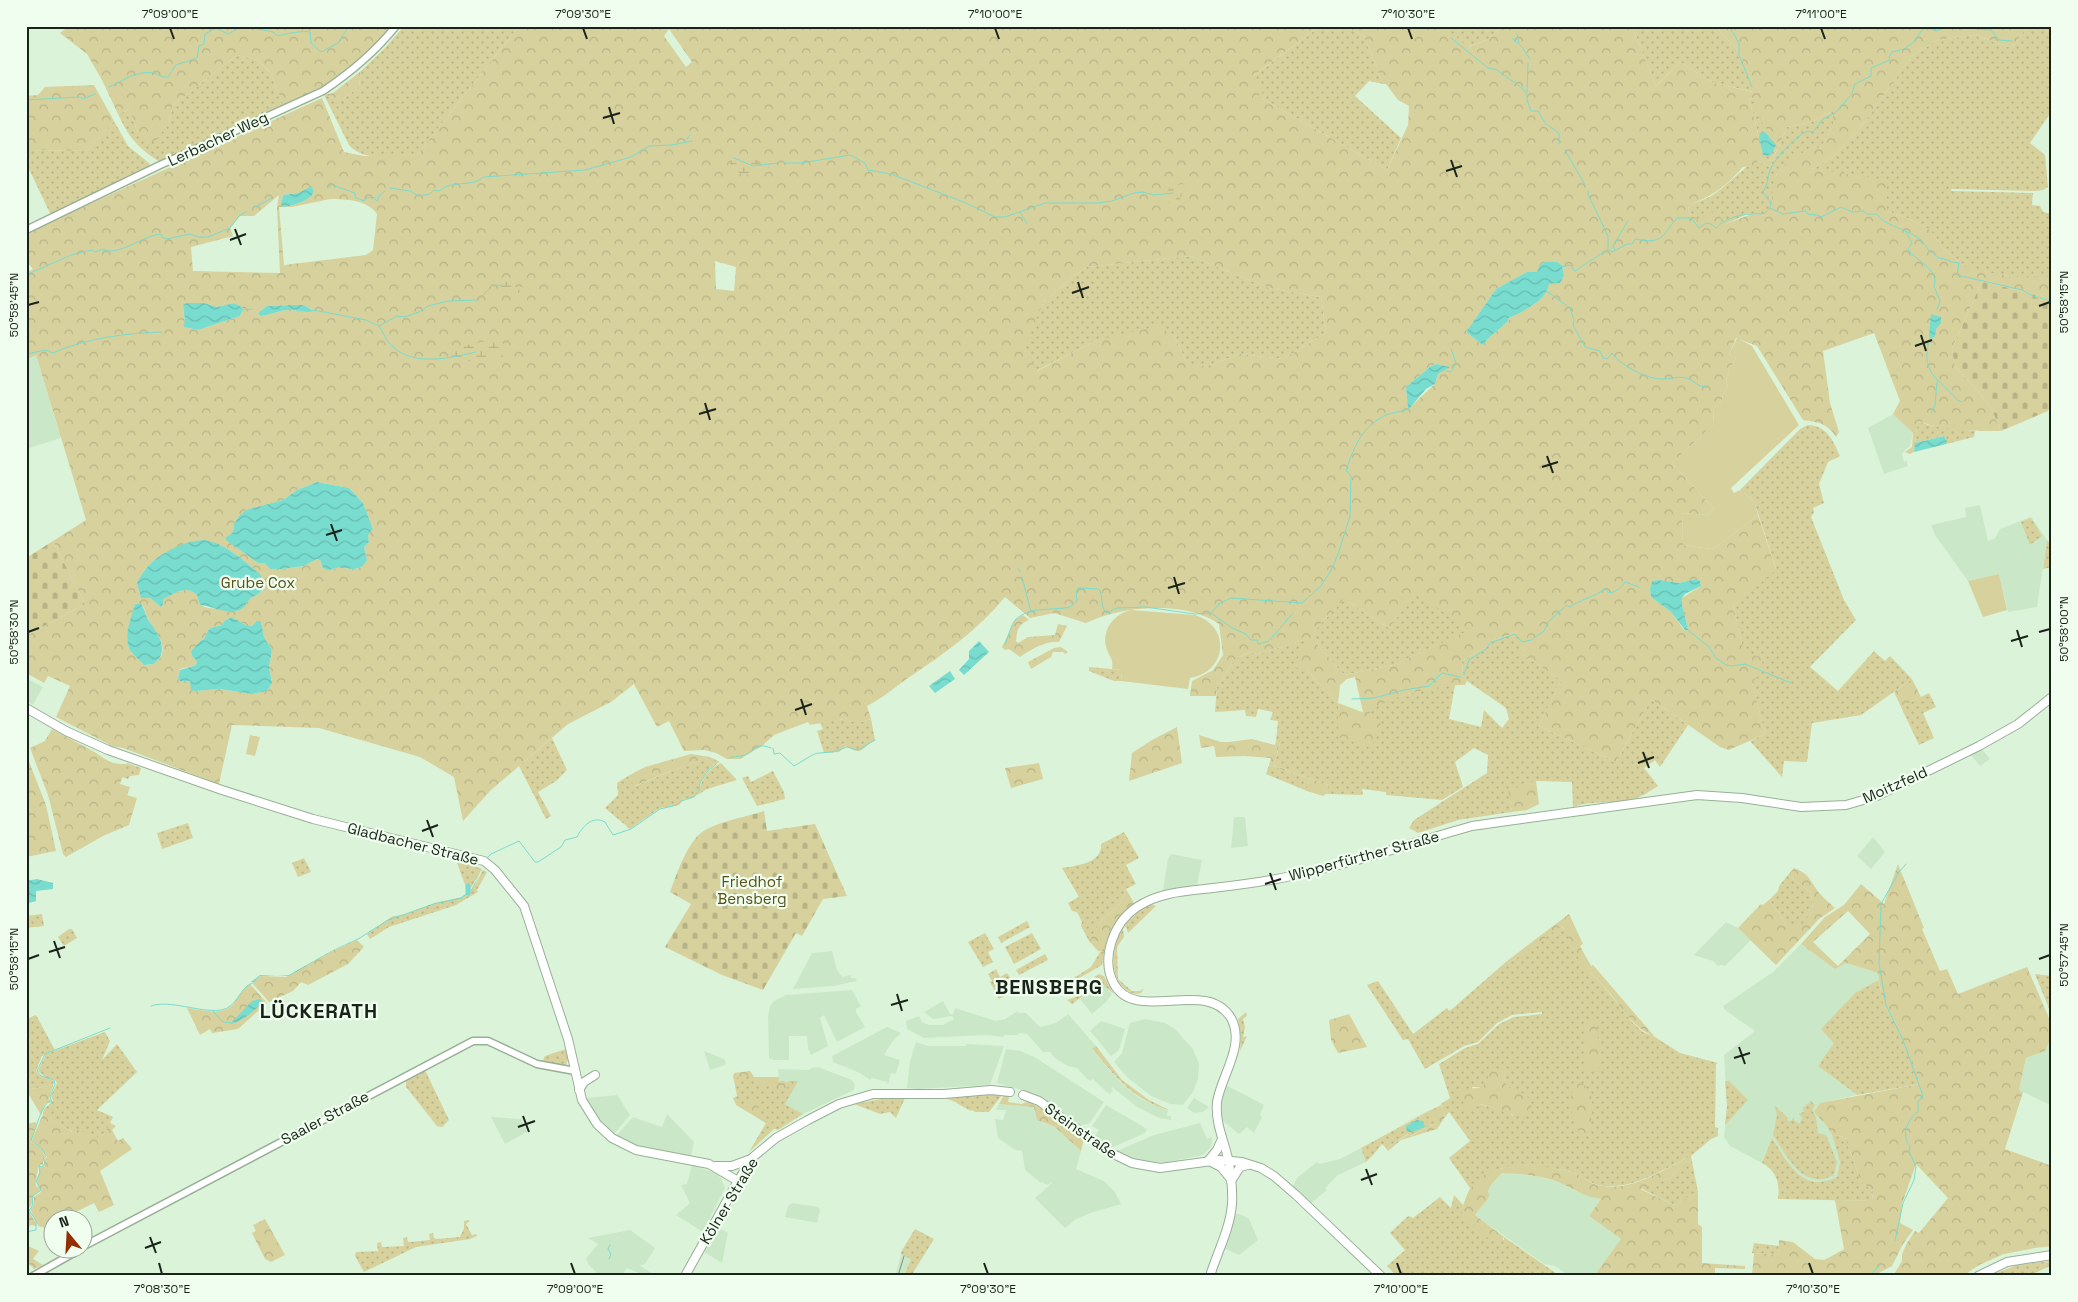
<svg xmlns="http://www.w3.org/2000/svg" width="2078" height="1302" font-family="'Space Grotesk',sans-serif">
	<defs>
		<pattern id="green-dots" width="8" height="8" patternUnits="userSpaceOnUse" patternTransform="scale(1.25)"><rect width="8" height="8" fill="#d7d19d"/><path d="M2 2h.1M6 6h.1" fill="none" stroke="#b8b387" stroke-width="1.8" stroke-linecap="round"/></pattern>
		<pattern id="forest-crowns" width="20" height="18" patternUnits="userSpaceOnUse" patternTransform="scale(1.25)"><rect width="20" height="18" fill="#d7d19d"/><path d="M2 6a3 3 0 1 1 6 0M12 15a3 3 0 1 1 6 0" fill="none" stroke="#b8b387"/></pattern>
		<pattern id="wetland-marsh" width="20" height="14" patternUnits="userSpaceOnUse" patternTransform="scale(1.25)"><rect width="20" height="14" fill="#d7d19d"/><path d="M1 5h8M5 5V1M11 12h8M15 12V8" fill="none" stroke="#b8b387"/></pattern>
		<pattern id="cemetery-stones" width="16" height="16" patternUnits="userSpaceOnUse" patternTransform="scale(1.25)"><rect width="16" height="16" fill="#d7d19d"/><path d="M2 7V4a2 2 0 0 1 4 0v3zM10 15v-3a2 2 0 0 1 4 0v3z" fill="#b8b387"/></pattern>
		<pattern id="water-waves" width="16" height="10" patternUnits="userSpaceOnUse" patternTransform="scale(1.25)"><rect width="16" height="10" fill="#78dccf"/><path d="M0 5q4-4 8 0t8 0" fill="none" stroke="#67bcb1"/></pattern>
	</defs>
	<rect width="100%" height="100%" fill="#dbf4d9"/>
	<g fill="#cae8c8">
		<polygon points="36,355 61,438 26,449 26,360"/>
		<polygon points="1893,414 1913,433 1910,446 1906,449 1902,454 1904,462 1907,461 1908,466 1884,474 1868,428"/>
		<polygon points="1980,505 1988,541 1995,538 2000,529 2030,517 2032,518 2047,540 2037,607 2008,612 1999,574 1968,581 1935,535 1931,525 1966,517 1965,508"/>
		<polygon points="26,678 43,687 33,705 26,701"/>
		<polygon points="1981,748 1990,759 1980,766 1970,754"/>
		<polygon points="1234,817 1245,817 1248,846 1231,848"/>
		<polygon points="1873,837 1885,852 1871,869 1857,856"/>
		<polygon points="1171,854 1202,860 1197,885 1163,890 1168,859"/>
		<polygon points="1726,922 1738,928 1751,940 1725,966 1721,965 1718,966 1713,961 1694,955"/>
		<polygon points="1801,944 1835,969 1846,963 1878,973 1879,980 1856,992 1834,1046 1818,1066 1857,1095 1820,1103 1815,1112 1826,1125 1832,1135 1840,1162 1837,1177 1825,1182 1805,1180 1794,1171 1772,1138 1762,1163 1730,1146 1724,1137 1727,1106 1724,1055 1755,1031 1725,1010 1723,1006 1773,972"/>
		<polygon points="832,951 837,970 842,977 851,975 851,978 855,978 857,981 833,986 793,989 812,953"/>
		<polygon points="1101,982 1112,994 1106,1002 1092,1014 1080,999"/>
		<polygon points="852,990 861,1006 856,1009 856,1012 865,1027 837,1042 824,1015 820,1018 828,1046 811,1055 808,1049 807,1036 789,1036 789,1060 773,1060 769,1058 768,1016 770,1006 774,1001 786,995"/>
		<polygon points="943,1001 950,1014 953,1014 955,1008 996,1021 1005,1019 1018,1011 1019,1013 1026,1013 1040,1027 1056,1023 1068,1014 1096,1046 1092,1050 1121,1083 1139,1098 1151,1104 1168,1109 1167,1116 1171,1116 1171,1120 1159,1118 1137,1107 1112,1087 1111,1088 1113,1091 1109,1094 1093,1079 1090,1081 1086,1078 1077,1068 1068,1066 1056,1059 1050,1052 1043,1052 1027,1034 1019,1033 1018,1035 1004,1035 1004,1037 986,1035 924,1038 907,1029 906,1021 919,1016 922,1022 929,1025 943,1025 954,1019 952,1016 933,1019 924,1012"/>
		<polygon points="1145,1019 1165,1023 1175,1029 1193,1049 1199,1064 1198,1079 1193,1092 1183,1105 1170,1104 1151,1096 1127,1077 1114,1062 1122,1053 1130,1023"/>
		<polygon points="1101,1021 1125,1029 1119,1050 1111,1056 1090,1031"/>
		<polygon points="887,1027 901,1033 892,1042 884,1055 900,1060 896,1074 891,1073 888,1085 887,1082 872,1078 870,1080 860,1073 833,1062 832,1056"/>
		<polygon points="2052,1036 2052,1106 2019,1090 2026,1058 2045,1051"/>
		<polygon points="916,1042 928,1046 966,1046 966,1044 1004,1046 990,1085 918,1089 907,1088 910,1061"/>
		<polygon points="1006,1049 1021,1051 1036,1058 1104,1102 1089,1124 1081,1125 1052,1104 1029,1092 997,1083"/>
		<polygon points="704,1051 724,1059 726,1062 725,1065 710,1070"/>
		<polygon points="818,1067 852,1080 855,1085 854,1090 803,1114 785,1104 789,1082 786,1084 779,1082 778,1069 810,1070 811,1068"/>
		<polygon points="1226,1085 1264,1105 1260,1115 1262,1117 1254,1133 1247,1127 1239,1134 1222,1120 1222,1103"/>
		<polygon points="617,1095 630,1115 614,1134 598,1117 587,1098"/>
		<polygon points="1194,1098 1209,1107 1203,1112 1194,1113 1187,1108"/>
		<polygon points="999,1104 1035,1107 1035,1112 1042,1123 1055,1127 1081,1151 1076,1169 1104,1181 1115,1192 1121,1204 1090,1213 1075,1220 1065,1228 1035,1198 1053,1182 1047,1185 1042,1182 1041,1183 1025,1170 1022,1151 1015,1150 998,1138 995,1119 1003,1120 1006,1110 996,1110"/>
		<polygon points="1106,1105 1147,1129 1145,1133 1111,1148 1095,1136 1099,1130 1092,1126"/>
		<polygon points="667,1114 694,1142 691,1156 645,1149 616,1136 633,1117 662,1127"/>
		<polygon points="491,1117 521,1119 527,1132 505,1144"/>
		<polygon points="1200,1123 1207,1139 1212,1137 1211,1147 1203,1155 1168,1162 1151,1162 1130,1158 1117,1151 1154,1135"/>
		<polygon points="1361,1148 1366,1162 1338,1175 1325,1188 1327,1190 1310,1204 1293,1186 1297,1178 1317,1162 1319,1164 1340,1159"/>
		<polygon points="692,1165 715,1173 721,1178 725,1188 703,1232 676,1215 690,1203 681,1185 687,1184"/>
		<polygon points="1502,1173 1537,1176 1560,1183 1573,1190 1601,1199 1589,1216 1621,1239 1594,1276 1569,1276 1555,1266 1544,1264 1475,1215 1490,1196 1488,1192 1490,1186"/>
		<polygon points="792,1203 818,1207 820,1210 817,1223 785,1217 788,1206"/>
		<polygon points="1236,1214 1240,1214 1249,1219 1258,1240 1239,1255 1223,1248"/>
		<polygon points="718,1227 728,1233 722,1263 704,1252"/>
		<polygon points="630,1230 655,1248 645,1264 640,1266 657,1276 646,1276 627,1268 622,1276 600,1276 589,1265 586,1259 598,1244 588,1238"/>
		<polygon points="901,1254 911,1258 909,1267 904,1276 895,1276"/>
	</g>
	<g fill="url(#green-dots)" fill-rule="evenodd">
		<path d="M404,26h115l-102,129c-22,0 -53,8 -68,-10l-25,-50 17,5 18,-13 2,-16 25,-24z"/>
		<polygon points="1320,26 1344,26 1364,36 1383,84 1369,81 1355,96 1401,138 1387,170 1258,96 1252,77"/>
		<polygon points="1443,26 1502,26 1489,39 1467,47"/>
		<polygon points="1632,26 1715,26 1740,53 1754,92 1714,83 1680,62 1656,86"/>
		<polygon points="2027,26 2052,26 2052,118 2049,115 2030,143 2045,155 2048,187 2043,190 2035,191 1951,189 1952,191 2033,193 2032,205 2040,206 2043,212 2052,214 2052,277 2013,277 1972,270 1962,264 1943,248 1930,230 1907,218 1887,211 1812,169 1833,157 1858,131 1911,57 1937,40 1975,35 2009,47 2015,44"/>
		<path d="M237,55l21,5 12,12 14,34 -124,56c-23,-15 -30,-23 -42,-48l11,-4 9,22 31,-10 4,-17z"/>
		<path d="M1749,98l7,1c2,18 10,31 23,44l-4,11 -6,7 -6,-7z"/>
		<path d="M1833,111v15l-13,23 -5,-3 -22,13 -17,16 -5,36 -5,5 -17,-3 -23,11 -28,-4 -10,-8 1,-7c7,-3 15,-5 22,-9 17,-10 28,-26 46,-36l13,7 17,-40 24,-5z"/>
		<polygon points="114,121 128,146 149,163 150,167 51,215 26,163 26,150 87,151"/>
		<polygon points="1190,256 1269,288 1321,297 1326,333 1283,359 1240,354 1207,366 1188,366 1174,336 1097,340 1036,371 1023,349 1044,301 1086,267"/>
		<polygon points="1918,421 1928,425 1975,431 1974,437 1946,444 1946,438 1943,436 1915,443"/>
		<path d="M1808,425c19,1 25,15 32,31l-12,6 -9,22 5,19 -11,5 1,4 -3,5 33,83 12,20 -46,47 28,24 36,-40 11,10 5,-5 22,23 -51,36 -49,8 -5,39 -23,-1 -2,16 -32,-36 15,-7 -13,-52 9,-25 -17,-5 -11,-46 43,-37 -22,-68 -14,-11 60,-61z"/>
		<polygon points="2031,518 2042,536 2030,545 2021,522"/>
		<polygon points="2047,540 2052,546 2052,567 2043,569"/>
		<polygon points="1415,592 1471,630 1393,665 1344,675 1319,647 1313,636 1315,630 1344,599 1389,628"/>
		<path d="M1517,632l10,16 -6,5 40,27 -22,46 77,36 35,-63 37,26 -28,42 -5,-7 -11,8 14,18c-8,5 -16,11 -25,13 -20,5 -40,1 -60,8l-1,-25 -35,-1 -28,10 3,21 -54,8 -40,13 -9,-5 5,-8 73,-47 1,-18 -14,-7 -19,14 8,25 -21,13 -56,-5v-3l-24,-3 1,6 -37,-1 2,-9 -54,-20 6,-22 -4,-2 2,-20 -8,-1 3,-8 -15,-3 -2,8 -10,-1 -1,-6 -30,2 2,-25 18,-28 14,-7 9,2 45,-14 2,2 1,28 32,33v34l6,1c10,-10 20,-22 31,-31 13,-10 64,-22 80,-22l-6,34 32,8 3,-17 18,18 7,-9 -3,-11 -39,-27 -4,-5 -1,-15 24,-14 5,-6z"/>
		<polygon points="1089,667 1122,670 1121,681 1114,681 1089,671"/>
		<polygon points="1929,693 1936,707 1923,713 1934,738 1919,745 1901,707"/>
		<path d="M850,718l11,4 10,-3 4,21c-14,8 -12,17 -29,6l-7,6 -15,1 -7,-22 6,-2 -3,-6z"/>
		<polygon points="552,738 567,770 556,781 538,792 551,816 546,819 519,766"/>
		<path d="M704,757l10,8c-7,6 -15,15 -15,26 3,-13 10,-23 22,-28l16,17 -30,9 -11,7 2,-4 -5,6 -9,1 -5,6 -19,3 -30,21 -25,-21 13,-13 -1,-12 11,-7 7,10 39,-16 20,-7z"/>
		<polygon points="127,763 141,768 139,775 130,776 128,779 122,777"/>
		<polygon points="1269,765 1309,779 1307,791 1266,774"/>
		<polygon points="773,771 784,792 785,799 757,806 742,778 748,776 751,782"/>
		<polygon points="188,823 193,838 162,849 157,833"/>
		<path d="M1124,832l15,26 -13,7 10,19 -10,5 -3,9 -7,10 -13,10 -14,23 -8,-15 1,-4 -5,-10 -5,-1 -4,-8 11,-6 -17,-29c14,-2 41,-5 39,-24z"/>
		<polygon points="304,858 311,872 298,877 292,863"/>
		<polygon points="456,860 482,869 468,893"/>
		<path d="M483,870l4,2 -10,18 1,2 -22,13 -67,22 -19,12 -3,-5 26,-18 10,-1 35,-13 24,-5 -6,4c15,-6 20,-18 27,-31z"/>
		<polygon points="1788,875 1811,893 1813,910 1802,926 1787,925 1769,900 1778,891 1779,886"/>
		<path d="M1151,904l5,2 -28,27 -2,-7 -3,3 1,8 -7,10 1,32 14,12h8l4,-3 -3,5c-5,2 -10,0 -14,-3 -17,-11 -15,-38 -8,-54 7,-15 18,-24 32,-32z"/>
		<polygon points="42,914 44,926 26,928 26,916"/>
		<polygon points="1027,921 1030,927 1001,943 998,937"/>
		<path d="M1561,926l6,6 10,22 13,19 12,11 30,38 11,10 12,5 25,16 38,10 -2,1 -1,63 3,1v8l-7,3 -20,17 7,36 -24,13 -34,-17 30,-10 19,-21c-27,13 -55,32 -86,29 -12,-1 -21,-11 -31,-14 -18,-5 -55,-8 -73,-3 -11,4 -20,12 -29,19l-21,-30 21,-17 -21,-29 -4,5 -4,-13 9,-6 -11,-34 26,-16 13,-4 21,-20 15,-7 28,-3v-2l-30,3 -15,8 -19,19 -14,4 -39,23 -17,-30 -5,1 -36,-55 11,-4 35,53 34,-26 2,3 3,-2 55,-48 2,2zM1506,1074l-2,5 3,7 5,2 1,28 -7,-5 -27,-7 -7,-17h11z"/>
		<polygon points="69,929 72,929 77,938 64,946 58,937"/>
		<polygon points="985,933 994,949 988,952 993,962 983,967 968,942"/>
		<polygon points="1032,933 1041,949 1014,964 1005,947"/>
		<polygon points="1100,952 1104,952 1102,965 1074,981 1061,986 1091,967"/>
		<polygon points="1045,954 1048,960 1019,975 1016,970"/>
		<polygon points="996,969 1000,977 1007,973 1017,989 999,999 990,982 992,981 988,974"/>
		<polygon points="1099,974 1104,976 1113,993 1101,983 1072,1004 1067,1000 1084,994 1100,981 1098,977 1095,979 1094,977"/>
		<polygon points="2035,974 2052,976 2052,1016"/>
		<path d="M1879,980c2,15 4,28 15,39l18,38 8,27 -63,11 -39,-29 16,-23 -13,-14 35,-37z"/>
		<polygon points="1246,1012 1247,1016 1243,1019 1245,1027 1243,1037 1247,1036 1240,1051 1241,1036 1238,1019"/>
		<polygon points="36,1015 55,1050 42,1056 36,1071 40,1076 54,1081 53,1085 26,1090 26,1019"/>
		<path d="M105,1032l5,9 -8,19 15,-16 20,28 -40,38 16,7c-3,6 -6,14 -10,18 -13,12 -48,-14 -60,-21l1,-5 9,-8 -2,-5 6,-13 -2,-3 -9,-2 -8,-7 8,-17z"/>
		<path d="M1096,1046l26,34 27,20 20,10c-36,-10 -52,-32 -77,-61z"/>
		<polygon points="566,1049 568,1060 566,1065 560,1066 542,1062 545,1056"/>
		<polygon points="425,1070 449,1120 442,1127 437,1126 406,1087 406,1080"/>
		<polygon points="750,1071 754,1077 779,1077 779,1082 784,1081 786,1083 789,1081 798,1081 785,1104 803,1114 778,1130 774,1129 749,1152 766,1123 736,1105 733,1098 737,1096 733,1075"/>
		<polygon points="1725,1081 1729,1081 1748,1100 1725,1125 1727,1106"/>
		<polygon points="987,1094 1002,1095 989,1112 975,1112 972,1110 971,1111 953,1101 944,1098"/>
		<polygon points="905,1098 896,1118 890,1112 880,1114 854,1104 881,1099"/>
		<path d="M1811,1101l4,4 -3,5 4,7 2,16 8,2 11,27 -3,13c-31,16 -46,-18 -61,-40l4,-20 -3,-10 13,12 1,4h3l3,-4v3l6,4 2,-7 -4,-3 6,-2 -1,-4z"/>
		<polygon points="1431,1110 1436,1123 1410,1136 1408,1134 1386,1148 1382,1144 1374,1154 1366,1162 1361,1148"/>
		<path d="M1832,1135l13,2 16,45 12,9 -1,10 -94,-2c2,-16 -1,-28 -16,-36l10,-25c17,25 29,56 65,39l3,-15z"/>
		<polygon points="1454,1195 1463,1205 1462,1213 1464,1219 1504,1240 1504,1237 1560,1276 1492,1276 1489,1273 1486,1276 1397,1276 1387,1266 1405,1250 1390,1233 1407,1217 1409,1216 1413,1218 1440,1197 1451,1208"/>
		<polygon points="469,1220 470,1221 466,1224 472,1235 476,1234 477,1236 470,1239 416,1247 364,1272 355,1256 356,1252 378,1251 377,1243 381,1242 382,1247 384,1247 404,1246 403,1238 407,1237 408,1242 410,1242 430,1240 429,1234 433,1233 434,1238 436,1239 460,1237 464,1228 464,1221"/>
		<polygon points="915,1229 934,1239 911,1276 904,1276 911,1259 901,1254 901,1252"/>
		<polygon points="1754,1243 1779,1246 1778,1255 1752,1253"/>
		<polygon points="2052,1261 2052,1265 2029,1276 1989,1276 2017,1265"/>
	</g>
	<g fill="url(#forest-crowns)" fill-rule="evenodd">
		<polygon points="69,26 383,26 390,31 357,61 321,89 284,106 270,72 258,60 237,55 173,105 169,122 156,141 150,143 138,132 129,110 118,114 102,80 87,54 60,33"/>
		<path d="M519,26h801l-67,50 11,15 -6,5 129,74 21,-45 1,-19 -11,-6 -12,-16h-3l-19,-48 -20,-10h99l25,21 21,-8 13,-13h130l24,60 24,-24 34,21 39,9 -13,-39 -25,-27h312l-12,18 -6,3 -34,-12 -38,5 -26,17 -53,74 -25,26 -21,12 75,11v31l20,7 23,12 13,18 19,16 10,5 41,8h39v30l-3,-5 -14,-5 1,-2 -54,-14 -30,68 3,17 35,40 11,25c-27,0 -58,0 -83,-10l-4,31 -4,2 -5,-2 7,-5 1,-14 -20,-19 7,-13 -26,-68 -51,18 7,52 9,29 -3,5c-8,-13 -18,-15 -33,-17l-46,-74 -21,-8 -7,16 7,4 -8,13 1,4 -3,6 2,5 -6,10 1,3 -9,9 -1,17 -41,38 42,46 -7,6 -25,-2 1,32 28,4 5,-2 42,-32 18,55 -43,36 11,45 17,6 3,13 -12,12 13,52 -36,16 -9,-3 -69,-48 -35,63 -77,-36 22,-46 -40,-27 6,-5 -6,-3 -4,-13 -26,9 -5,6 -24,14 1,15 4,5 -2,4c-26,0 -79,10 -97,29l13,10 -10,24 -33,-11v-34l-32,-33 -12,-3 11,-25 -2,-2 -45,14 -9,-2 -14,7 -18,28 -1,9h-26l2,-15 21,-11 10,-15 -4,-31c-34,-24 -97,-18 -133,-1l-32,-10 -24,5 -25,-21c-26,32 -60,56 -94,79 -15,10 -28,22 -44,30l4,13 -10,3h-10l-1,-4 -40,7 -2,-3 -34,13 -12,11 -22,13h-13l-11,-6 -12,-3 -20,1 -15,-30 -12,6 -23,-43 -23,18 -43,22 -78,67 -27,30 -9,-44 -34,-20 -101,-29 -87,-3 -13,59 -96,-36 -11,-2 -56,-29 14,-31 -22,-10 -4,7 -18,-10v-37l59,-32 -32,-63 33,-21 -50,-165 -10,5v-87l7,-4 -7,-8v-28l296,-135 22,54 20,4 53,-1zM669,29l23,33 -6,5 -22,-31zM1749,98l7,1c-1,17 11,33 23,44l-4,11 -6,7 -6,-7zM1833,111v15l-13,23 -5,-3c-13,7 -30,15 -38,28 -9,13 0,31 -11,42l-18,-3 1,2 -23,9 -11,-13 -17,9 -10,-8 1,-7c24,-9 37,-19 54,-38l14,-1v-6l13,7 17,-40 24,-5zM312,187l2,5c-5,10 -20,13 -30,15l-3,-2 2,-10 15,-2zM279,195l-2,12 3,66 -87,-2 -2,-24 42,-11 -3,-8 10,-12h14zM330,199c15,0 38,1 47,15l-4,36 -7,5 -82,10 -5,-58h13zM1190,256l79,32 52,9 5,36 -43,26 -43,-5 -33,12h-19l-14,-30 -16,-10 -61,14 -60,31 -13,-22 20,-48 42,-34zM715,261l21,6 -2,24 -18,-2zM1545,262h12l5,3 2,11 -4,7 -11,1c-2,16 -26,27 -38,33 -5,3 0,2 -5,6 -8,8 -16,12 -23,22l-17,-13 30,-43 31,-17h10l3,-7zM186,303h18l13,4 17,-4 8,4 1,3 -3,6 -42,14 -14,-3 -1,-2 2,-2 -2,-17zM290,305h14l9,5c-9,3 -15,0 -24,0 -11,0 -19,5 -29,6l-2,-3 9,-7zM1437,364l12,3 -11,7 -3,10 -27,25 -2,-22 25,-21zM317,482l32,6 14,15 10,26 -5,6 1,7 -5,5 3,13c-8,15 -20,6 -31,8 -3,1 -6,2 -9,2l-4,-2 -3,-8 -3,-1 -13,7 -22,3h-11l-7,-6h-6l-32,-23 -1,-2 8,-6 1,-8 5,-8 7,-6 37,-10 14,-10zM196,541c27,-2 45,18 65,34l2,16 -15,9 -6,9 -6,2 -28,-3 -8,-3 -3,-10c-12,-11 -22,-1 -35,4l1,5 -2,3 -11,-9h-9l-4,-15c10,-24 36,-35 59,-42zM1696,579l4,2 1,5 -19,12c-1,11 5,21 6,32h-4l-13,-18 -20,-15 -1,-8 2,-8 7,-1 20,3zM1415,593l55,37 -77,35 -49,10 -25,-28 -6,-11 2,-6 29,-31 45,29zM138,603c8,2 6,10 10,16 8,15 25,30 6,45l-10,1c-3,-5 -8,-8 -12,-12 -10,-13 -1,-34 3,-49zM232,617l15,9h5l5,-5h4l3,16 8,13 -3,17 3,16 -5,8 -15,3 -33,-5 -24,2 -3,-1 -2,-9h-10l-2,-3 2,-9 16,-4 1,-4 -5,-5 -1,-5 9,-10 4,-2c7,-14 4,-10 18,-14l2,-4zM1355,677l8,35h-1l-24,-9 2,-18 7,-6z"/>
		<polygon points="361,71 359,87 341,100 324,95 333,93"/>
		<polygon points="94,85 114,121 87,151 26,150 26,96 38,95 45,87"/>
		<path d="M1023,615l6,5c-11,4 -12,11 -13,21l2,2 10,-6 27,-2 3,-11 9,2 -8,16c-13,-2 -29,8 -39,15l-11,-8 -4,1 -3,-3 13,-27z"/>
		<polygon points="1061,647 1068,652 1065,654 1063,652 1053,652 1051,657 1031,669 1028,662 1054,648"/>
		<polygon points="1912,679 1921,697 1901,707 1894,692"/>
		<polygon points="1177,727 1182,763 1129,781 1132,753 1152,740"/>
		<path d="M52,729c13,7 26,14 39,21 14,8 18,15 36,14l-7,20 10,3 -3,8 10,3 -8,27 -26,11 -37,21 -3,-3 -15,-59 -18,-47 15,-7z"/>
		<polygon points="1199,735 1221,742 1229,742 1252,739 1275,745 1276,741 1280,742 1274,765 1328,785 1326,794 1323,796 1307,791 1309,779 1269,765 1271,758 1244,756 1216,757 1214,746 1201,748"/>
		<polygon points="26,754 46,805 56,851 26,857"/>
		<polygon points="691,754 710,757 720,762 714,765 704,757 694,763 674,770 634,786 628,776 645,767"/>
		<polygon points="1039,763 1043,779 1011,788 1005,768"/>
		<polygon points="1536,781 1539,804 1527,810 1512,812 1508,791"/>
		<path d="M1898,864l26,64 -2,1 18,42 7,-2 11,25 69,-27 25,58v11l-7,15 -19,7 -7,32 4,2 -18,57 47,17v80l-17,2 -31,6 -25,11 -16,11h-70l9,-15v-7l5,-11 8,-12 4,2 29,-35 -32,-34 -14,40 -2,19 13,7 -10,14 -11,22 -19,10h-121l2,-23 24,2 1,-15 14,2 22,17 9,1 6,-3 14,-8 -9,-49 37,1 1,-10 -12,-9 -16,-45 -13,-2 -6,-10 -12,-13 6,-9 100,-19 -9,-27 -17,-38 -11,-14 -5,-32 -32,-10 -11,6 -34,-25 24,-27 19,-12 17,-21 23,20zM1848,911l22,23 -32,32 -25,-24z"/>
		<path d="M1794,868c16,6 16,13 26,26 4,5 10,9 15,14l-16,11 -43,46 -38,-37 23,-24 2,1 6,-5 18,25h15l11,-15 -2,-17 -23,-18z"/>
		<path d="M1126,889l8,14c-16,12 -27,29 -30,49l-6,-1 -9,-10 14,-23 13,-10 7,-10z"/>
		<path d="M1569,914l14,30 -3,2 11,20 2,-1 62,72c-26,-11 -35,-34 -54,-54 -7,-7 -16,-14 -21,-22 -7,-12 -9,-24 -18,-35l-53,37 -2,-2z"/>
		<polygon points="357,940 364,947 348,964 308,985 301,982 293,991 269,1002 252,983 260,976 286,977 334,950"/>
		<path d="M250,984l17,19 -29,26 -26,4 -2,-4 -10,6 -13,-27c15,2 38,9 48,-6 4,-6 8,-14 15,-18z"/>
		<polygon points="1349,1014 1367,1047 1338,1053 1331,1040 1329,1020"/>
		<path d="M1588,1019l9,3c0,12 4,40 1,49l-9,1 -3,-4 -1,-43z"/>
		<path d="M1506,1067l2,3 -4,9 3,7c13,4 32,14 21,30 -13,3 -33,-9 -48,-12l-14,7 -6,-21c14,-3 26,2 29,-16l9,-6z"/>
		<path d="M750,1071l4,6h25v5l5,-1 2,2 5,-2 -6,11c-13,-11 -23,-5 -33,-12l-2,-5 -17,4 1,-6z"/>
		<path d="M1581,1083c17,11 11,33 7,50l-6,1c-3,-3 -6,-6 -7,-9 -3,-12 -10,-38 6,-42z"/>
		<polygon points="53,1085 49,1099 52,1101 45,1104 41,1115 26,1090"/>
		<polygon points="755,1095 756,1103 766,1123 745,1110 751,1101 748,1099"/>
		<polygon points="1004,1095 1009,1096 1008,1102 1022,1104 1028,1101 1051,1114 1084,1139 1081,1151 1055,1127 1037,1120 1034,1107 999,1104"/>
		<polygon points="1441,1105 1445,1117 1437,1129 1401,1140 1388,1151 1386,1148 1409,1134 1411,1136 1436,1123 1430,1110 1387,1132"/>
		<path d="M43,1114l29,18 3,-4 19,10 9,-3 7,-12 6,3 -4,4 6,11 5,-3 9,11 -32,22 14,34 -15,7 -5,-9 -26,13 -3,-3 -15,8 2,9 -14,-4 -8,-17 3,-2 1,-10 7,-5c-1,-4 -4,-6 -4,-10 0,-6 3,-8 2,-14l5,-2v-7l3,-2c-4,-9 -12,-11 -15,-17z"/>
		<path d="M35,1122l2,2 -6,17 11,9 3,6 -2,3v7l-2,-2 -3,4c0,6 -3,11 -2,18l3,2 1,3 -7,5 -2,10 -3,3 9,17 -7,-1 -4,7v-108z"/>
		<path d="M1691,1156l-21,22 -30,11 34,16 24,-13v32l4,3v36l43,3v3l-30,-1v8h-121l27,-37 -32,-23 12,-17c-15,-2 -26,-9 -41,-16 -18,-8 -38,-9 -58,-10l-12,13 -2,6 2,4 -15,19 29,22 -4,5 -17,-6 -21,-19c-1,-8 2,-14 5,-22 15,-37 73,-31 104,-23 11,2 19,13 31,14 31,5 63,-17 89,-30z"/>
		<polygon points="265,1219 285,1255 271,1262 265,1259 252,1233 256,1231 253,1225"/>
		<polygon points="26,1245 39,1251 33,1259 43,1265 34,1269 26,1261"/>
	</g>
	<g fill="url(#wetland-marsh)">
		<path d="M737,155l33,12c-14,9 -26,11 -40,2v-6z"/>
		<polygon points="1187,184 1179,201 1166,203 1162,198 1172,185"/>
		<polygon points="501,282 510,282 516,287 523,287 522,292 507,295 502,289"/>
		<polygon points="501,338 504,347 503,357 487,360 453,362 448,349"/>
	</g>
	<g fill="url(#cemetery-stones)">
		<path d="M1982,281l54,14 -1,2 14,5 3,5v56l-2,4c4,13 4,32 -2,44l-47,20 -11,-25 -35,-40 -3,-17z"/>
		<polygon points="53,541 85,604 26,636 26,558"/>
		<path d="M764,811l3,20 48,-7 32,72 -24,3 -21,37 -6,-3 -3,5 -30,52 -41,-15 -57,-28 26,-43 -21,-12c7,-18 18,-54 37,-63 17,-9 39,-12 57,-18z"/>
	</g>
	<g fill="#d7d19d">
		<polygon points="1737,338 1752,346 1799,425 1731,488 1734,493 1740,490 1754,501 1758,515 1716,547 1711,549 1683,545 1682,513 1707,515 1714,509 1672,463 1713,425 1714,408 1723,399 1722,396 1728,386 1726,381 1729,375 1728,371 1736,358 1729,354"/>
		<polygon points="1999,574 2007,610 1983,617 1968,581"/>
		<path d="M1131,610l64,5c36,11 33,57 -5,63l-2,11 -67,-8 1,-11 -10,-1c2,-11 -3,-12 -6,-22 -4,-18 8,-33 25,-37z"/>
		<polygon points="250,735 260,737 255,756 246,754"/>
	</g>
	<g fill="url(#water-waves)">
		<polygon points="1765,132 1776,145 1771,155 1766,156 1763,155 1759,137 1760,133"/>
		<path d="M312,186l2,6c-5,10 -20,13 -30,15l-3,-2 2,-10 15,-2z"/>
		<path d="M1545,262h12l5,3 2,11 -4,7 -11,1c-2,16 -25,27 -38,33 -6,3 0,2 -5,6 -8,8 -16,12 -23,22l-17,-13 30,-43 31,-17h10l3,-7z"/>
		<polygon points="186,303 204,303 217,307 234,303 242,307 243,310 240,316 198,330 184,327 183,325 185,322 183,305"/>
		<path d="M290,305h14l10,6c-9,2 -16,-1 -25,-1 -10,0 -19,5 -29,6l-2,-3 9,-7z"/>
		<polygon points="1931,314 1941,317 1941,323 1936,329 1935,336 1932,339 1929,337"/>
		<polygon points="1437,364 1450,367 1438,374 1435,384 1426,389 1408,410 1406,387 1431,366"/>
		<polygon points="1944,436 1947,441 1946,444 1914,452 1915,443"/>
		<path d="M317,482l32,6 14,15 10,26 -5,6 1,7 -5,5 3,13c-8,15 -20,6 -31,8 -3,1 -6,2 -9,2l-4,-2 -3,-8 -3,-1 -13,7 -22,3h-11l-7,-6h-6l-32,-23 -1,-2 8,-6 1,-8 5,-8 7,-6 37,-10 14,-10z"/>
		<path d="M204,540c22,3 40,21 57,35l2,15c-4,4 -9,6 -13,9 -3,2 -4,7 -7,9 -12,9 -31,-2 -43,-3l-3,-10c-12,-11 -22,-1 -34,4v5l-2,3 -11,-9h-9l-4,-15c10,-24 42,-42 67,-43z"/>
		<path d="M1696,579l4,2 1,5 -16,8 -3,4c-1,11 5,21 6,32h-3l-14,-18 -20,-15 -1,-8 2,-8 7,-1 20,3z"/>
		<path d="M140,603c5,5 5,12 9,18 10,14 21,30 5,43l-10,1c-3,-4 -7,-7 -11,-11 -12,-13 -2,-36 2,-50z"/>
		<path d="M232,617l15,9h5l5,-5h4l3,16 8,13 -3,17 3,16 -5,8 -15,3 -33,-5 -24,2 -4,-1 -1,-9h-10l-2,-3 2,-8 16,-5 1,-4 -5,-5 -1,-5 9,-10 4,-2c7,-14 4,-10 18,-14l2,-4z"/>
		<polygon points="979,641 989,652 964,675 959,670 969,659 969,651"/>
		<polygon points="950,671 955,679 935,693 929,686"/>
		<polygon points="482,869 472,890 461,899 435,904 387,921 359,939 334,950 289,976 260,976 254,982 251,982 260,975 277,976 289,975 333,950 359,938 387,920 435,903 460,898 471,890"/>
		<polygon points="37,879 53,883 53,889 36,891 36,901 26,904 26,881"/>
		<path d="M260,999l4,3c-11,9 -20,19 -34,22l22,-23z"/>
		<polygon points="1417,1120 1423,1121 1425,1127 1412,1132 1407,1132 1406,1126"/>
	</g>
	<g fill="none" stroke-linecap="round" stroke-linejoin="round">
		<g stroke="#78dccf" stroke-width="1">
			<polyline points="1729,26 1739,43 1739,55 1752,87"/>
			<polyline points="1974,26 1978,29 1991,30 1994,26"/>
			<polyline points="1991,30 1999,40 2012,41"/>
			<polyline points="1517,34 1519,43"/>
			<polyline points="1451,38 1488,68 1497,70 1522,88 1527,94 1527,100 1531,111 1538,111 1545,123 1559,133 1559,144"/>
			<polyline points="1512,38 1522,47 1530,59"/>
			<path d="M109,87c14,-6 28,-17 44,-14 6,1 9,5 15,4l8,-12 21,-7 2,-12 5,-2 1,-10 11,-6 12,6 15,-8 30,6 5,4c6,-2 26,-6 32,-4l1,11 10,9 17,-9 11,-17"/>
			<polyline points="1527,92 1528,63"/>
			<polyline points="26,100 79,97 83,99 95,94"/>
			<polyline points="686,140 690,135"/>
			<polyline points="1565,150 1585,185"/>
			<polyline points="734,158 753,166 778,163"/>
			<polyline points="784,163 801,163 850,155 865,163 868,170 891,174 966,203 995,217 1005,217 1045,203 1097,203 1112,201 1134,193 1143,192 1154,195 1173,193"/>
			<polyline points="328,187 332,185 355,193 355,197 364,201 366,198 373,197 377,201 379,196 385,191"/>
			<path d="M390,188l20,3 9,5 11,-2 4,-4 5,1c14,-12 31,-3 45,-14l101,-7 46,-13 18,-11 23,-1 20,-4"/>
			<polyline points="1588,191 1588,194 1608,236 1608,248"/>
			<path d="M1770,207l1,-4 -8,-11c6,-9 4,-17 9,-26 3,-7 26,-31 33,-34 2,-1 5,0 8,0l10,-13 12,-6 9,-10 8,-9 3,-10 16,-8v-8l19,-8 -1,-3 3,-5 12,-3 10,-7 10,-15 13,4 10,-5"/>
			<polyline points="253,208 272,198"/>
			<polyline points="1020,212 1027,224"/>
			<path d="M1906,232l6,11 -4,6c7,12 32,20 26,37l6,15 -3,8"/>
			<polyline points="1615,250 1613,246 1628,221"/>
			<path d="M1561,267l9,-2 5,6 33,-22 4,3 15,-8h5l3,-5c29,6 27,-4 42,-21h14l8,10 7,-5 5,1 5,4c2,-1 3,-4 6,-5 12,-8 26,-10 42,-9l6,-6 13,6 22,-3 3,3 9,1 4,2 20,-10 11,5 11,-1 4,3h10c10,16 40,13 52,37l5,2 4,5c8,0 13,5 21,5l-2,12 65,15 11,6 15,4 4,5"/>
			<path d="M26,275l45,-20 20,-5 4,2c10,-5 12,1 22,-2 14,-3 31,-15 44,-16l1,3 5,2 23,-5 8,3h10l22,-9 9,-12 8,-5"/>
			<polyline points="495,286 503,285"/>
			<path d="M1545,290l25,18 4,12 -1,5 12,22 15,4 3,7 4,1 5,-6c8,12 36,27 51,26 8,0 14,-3 23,-1 8,2 11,9 21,9"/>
			<polyline points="243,310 252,309"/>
			<polyline points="313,310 366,320 379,326 397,316 405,317 419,312 428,306 448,301 478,300 490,288"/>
			<polyline points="26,319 29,336 26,348"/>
			<path d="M379,326c5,7 7,15 13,20 22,21 58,12 84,6"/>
			<path d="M1930,338c-11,36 9,40 27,62l5,2"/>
			<path d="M26,354l20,-4 7,3c33,-15 74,-20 109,-21"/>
			<polyline points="1446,371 1451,372 1456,363 1451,349"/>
			<polyline points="1931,413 1935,405 1937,382"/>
			<polyline points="1018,568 1020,572"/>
			<polyline points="1022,577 1031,612"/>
			<path d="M1211,613l9,-10 11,-5 71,5 18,-16 11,-16 7,-17 12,-38 1,-40 -5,-6c9,-24 15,-43 40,-55 7,-3 16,-3 22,-6"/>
			<polyline points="1688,630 1709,647 1716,658 1726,665 1732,666 1745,664 1791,683"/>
			<path d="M1005,645c3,-7 6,-21 11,-26 15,-13 36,-8 54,-12l7,-6 -1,-9 2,-4 21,1c5,7 0,18 8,24l10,-5 28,-1 50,7 16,-1 21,15 14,6 5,6h6l1,4 11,-3 24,-28"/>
			<path d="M1464,675l5,-15 17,-11 4,-6 25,-9 7,8 9,-2 13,-9 4,-9 19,-17 3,2c11,-8 25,-10 35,-18l4,4c7,-1 12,-5 16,-11l14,5"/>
			<polyline points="1352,699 1374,698 1404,690 1429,686 1442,673 1460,677"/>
			<polyline points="773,748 774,753"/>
			<path d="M774,754l6,-1 14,13c6,-3 19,-13 25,-13 15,-1 15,-1 28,-6l11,3 17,-10"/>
			<path d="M729,758c5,-2 8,-1 12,-2 14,-3 13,-15 30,-8"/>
			<path d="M488,857l3,-3 28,-13 16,21h3l23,-15 4,-7 12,-3c5,-10 15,-22 28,-15l8,13 18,-6 29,-20 17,-4 4,-4 13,-4 5,-7 1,-7 7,-11 9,-8"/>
			<path d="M151,1006c18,-7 48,7 70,4 16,-2 18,-22 31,-27"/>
			<polyline points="213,1011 223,1022 232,1023"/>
			<path d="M26,1232l10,-2v-9l-7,-11 3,-3 1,-11 8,-6 -5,-9 4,-8 -1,-7 3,1 3,-4 -2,-4 3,-3 -4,-7 -11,-9c5,-11 9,-30 17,-38h4l-2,-5 5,-13 -1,-4 -13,-4 -4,-5 8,-17 65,-26"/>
			<path d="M1895,1241l8,-38 11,-23 2,-14 -7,-14 1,-5c-9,-13 -3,-27 8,-35v-10l5,-6 -20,-56 -17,-35 -7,-42 2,-59 18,-32 7,-8"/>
			<polyline points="609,1259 611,1254 608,1249 610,1245"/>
			<polyline points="1870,1276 1881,1263"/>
		</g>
		<polyline stroke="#78dccf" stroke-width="5" points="468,886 468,893"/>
		<g stroke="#98af97" stroke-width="9">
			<g id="minor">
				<path d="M26,230l132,-64 165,-75c27,-18 52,-39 73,-65"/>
				<polyline points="82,1247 473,1041 488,1041 537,1064 575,1071"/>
				<polyline points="33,1276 79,1250"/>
			</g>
		</g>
		<g stroke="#98af97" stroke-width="10">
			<g id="major">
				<polyline points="26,708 66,731 108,750 222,790 313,819 484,861 495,870 524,906 568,1039 582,1100 597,1124 612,1138 636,1150 709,1164 738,1181"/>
				<polyline points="579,1090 584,1082 595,1075"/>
				<polyline points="1023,1095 1039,1101 1109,1152 1132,1163 1160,1168 1219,1160 1242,1162 1261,1168 1274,1176 1296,1195 1381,1276"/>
				<polyline points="1208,1161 1217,1150 1222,1139"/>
				<polyline points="1209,1161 1221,1167 1229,1177"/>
				<polyline points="716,1166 732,1166 751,1159"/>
				<polyline points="1231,1181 1240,1167 1248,1165"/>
				<polyline points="685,1276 738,1181 753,1157 776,1138 808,1120 839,1104 873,1094 944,1094 991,1090 1010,1092"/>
				<path d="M1210,1276c7,-23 20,-47 22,-72 1,-13 -1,-28 -3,-41 -4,-21 -14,-38 -12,-61 4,-26 29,-57 14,-84 -25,-41 -95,6 -117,-34 -14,-26 0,-62 23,-77 22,-15 50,-16 76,-19 26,-3 52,-6 78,-12 61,-12 120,-33 181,-50l28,-4 197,-27 45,3 59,9 45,-2 31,-9 102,-50 39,-22 34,-27"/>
				<polyline points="1978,1276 2007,1262 2052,1255"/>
			</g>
		</g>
		<use href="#minor" stroke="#fff" stroke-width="6"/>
		<use href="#major" stroke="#fff" stroke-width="8"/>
		<polyline stroke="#80927f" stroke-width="1" points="898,1276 904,1256"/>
	</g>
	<path fill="none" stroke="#1a2319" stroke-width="2" d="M170,28l4,11M583,28l4,11M995,28l4,11M1408,28l4,11M1821,28l4,11M609,107l5,17M603,118l17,-5M1451,160l6,17M1446,171l16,-5M235,229l6,16M230,240l16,-6M1078,282l5,16M1072,293l17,-6M28,305l11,-3M2039,306l11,-4M1921,335l5,16M1915,346l17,-6M705,403l5,17M699,414l17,-5M1547,456l6,17M1542,467l16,-5M331,524l6,17M326,535l16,-5M1174,577l5,17M1168,588l17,-5M2017,630l5,17M28,632l11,-4M2039,632l11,-3M2011,641l17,-5M801,699l5,16M795,710l17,-6M1643,752l6,16M1638,763l16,-6M427,820l6,17M422,831l16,-6M1270,873l6,17M1265,884l16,-5M54,941l6,17M49,952l16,-5M28,959l11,-4M2039,959l11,-4M897,994l5,17M891,1005l17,-5M1739,1047l6,17M1734,1058l16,-5M523,1116l6,16M518,1127l17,-6M1366,1169l6,16M1361,1180l16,-6M150,1237l6,16M145,1248l16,-6M159,1263l3,11M571,1263l4,11M984,1263l4,11M1397,1263l4,11M1809,1263l4,11"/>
	<g text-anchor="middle" stroke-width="4.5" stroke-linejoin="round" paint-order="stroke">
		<g font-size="15" fill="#1a2319" stroke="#effeee">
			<text transform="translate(218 139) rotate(-25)" y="5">Lerbacher Weg</text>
			<text transform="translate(1895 785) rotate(-24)" y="5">Moitzfeld</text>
			<text transform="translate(413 844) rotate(14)" y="5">Gladbacher Straße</text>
			<text transform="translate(1364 856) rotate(-15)" y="5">Wipperfürther Straße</text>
			<text transform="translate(325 1118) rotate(-28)" y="5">Saaler Straße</text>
			<text transform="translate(1081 1131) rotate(35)" y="5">Steinstraße</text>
			<text transform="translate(729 1201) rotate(-59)" y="5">Kölner Straße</text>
		</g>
		<g font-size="15" fill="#585018" stroke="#effeee">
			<text x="258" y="588">Grube Cox</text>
			<text x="752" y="887">Friedhof<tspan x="752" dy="17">Bensberg</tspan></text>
		</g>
		<g font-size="20" font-weight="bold" letter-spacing="1" fill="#1a2319" stroke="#effeee">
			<text x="1049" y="994">BENSBERG</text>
			<text x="319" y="1018">LÜCKERATH</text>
		</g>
	</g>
	<rect width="2078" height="1302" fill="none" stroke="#effeee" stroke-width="55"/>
	<g transform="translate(68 1234) rotate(342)"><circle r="24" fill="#effeee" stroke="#9aa699"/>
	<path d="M0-4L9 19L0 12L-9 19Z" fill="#942f02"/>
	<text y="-8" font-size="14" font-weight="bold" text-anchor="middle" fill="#1a2319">N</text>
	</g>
	<rect x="28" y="28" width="2022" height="1246" fill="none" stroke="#1a2319" stroke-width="2"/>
	<g font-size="12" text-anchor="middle" fill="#1a2319">
		<text x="170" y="18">7°09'00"E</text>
		<text x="583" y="18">7°09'30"E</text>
		<text x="995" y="18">7°10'00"E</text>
		<text x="1408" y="18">7°10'30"E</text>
		<text x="1821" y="18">7°11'00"E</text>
		<text transform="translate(2064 302) rotate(-90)" y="4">50°58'15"N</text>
		<text transform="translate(14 305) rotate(-90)" y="4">50°58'45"N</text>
		<text transform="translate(2064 629) rotate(-90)" y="4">50°58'00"N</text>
		<text transform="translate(14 632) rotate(-90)" y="4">50°58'30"N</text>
		<text transform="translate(2064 955) rotate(-90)" y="4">50°57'45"N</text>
		<text transform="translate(14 959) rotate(-90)" y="4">50°58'15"N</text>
		<text x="162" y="1293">7°08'30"E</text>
		<text x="575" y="1293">7°09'00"E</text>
		<text x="988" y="1293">7°09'30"E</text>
		<text x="1401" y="1293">7°10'00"E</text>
		<text x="1813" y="1293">7°10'30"E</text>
	</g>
</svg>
